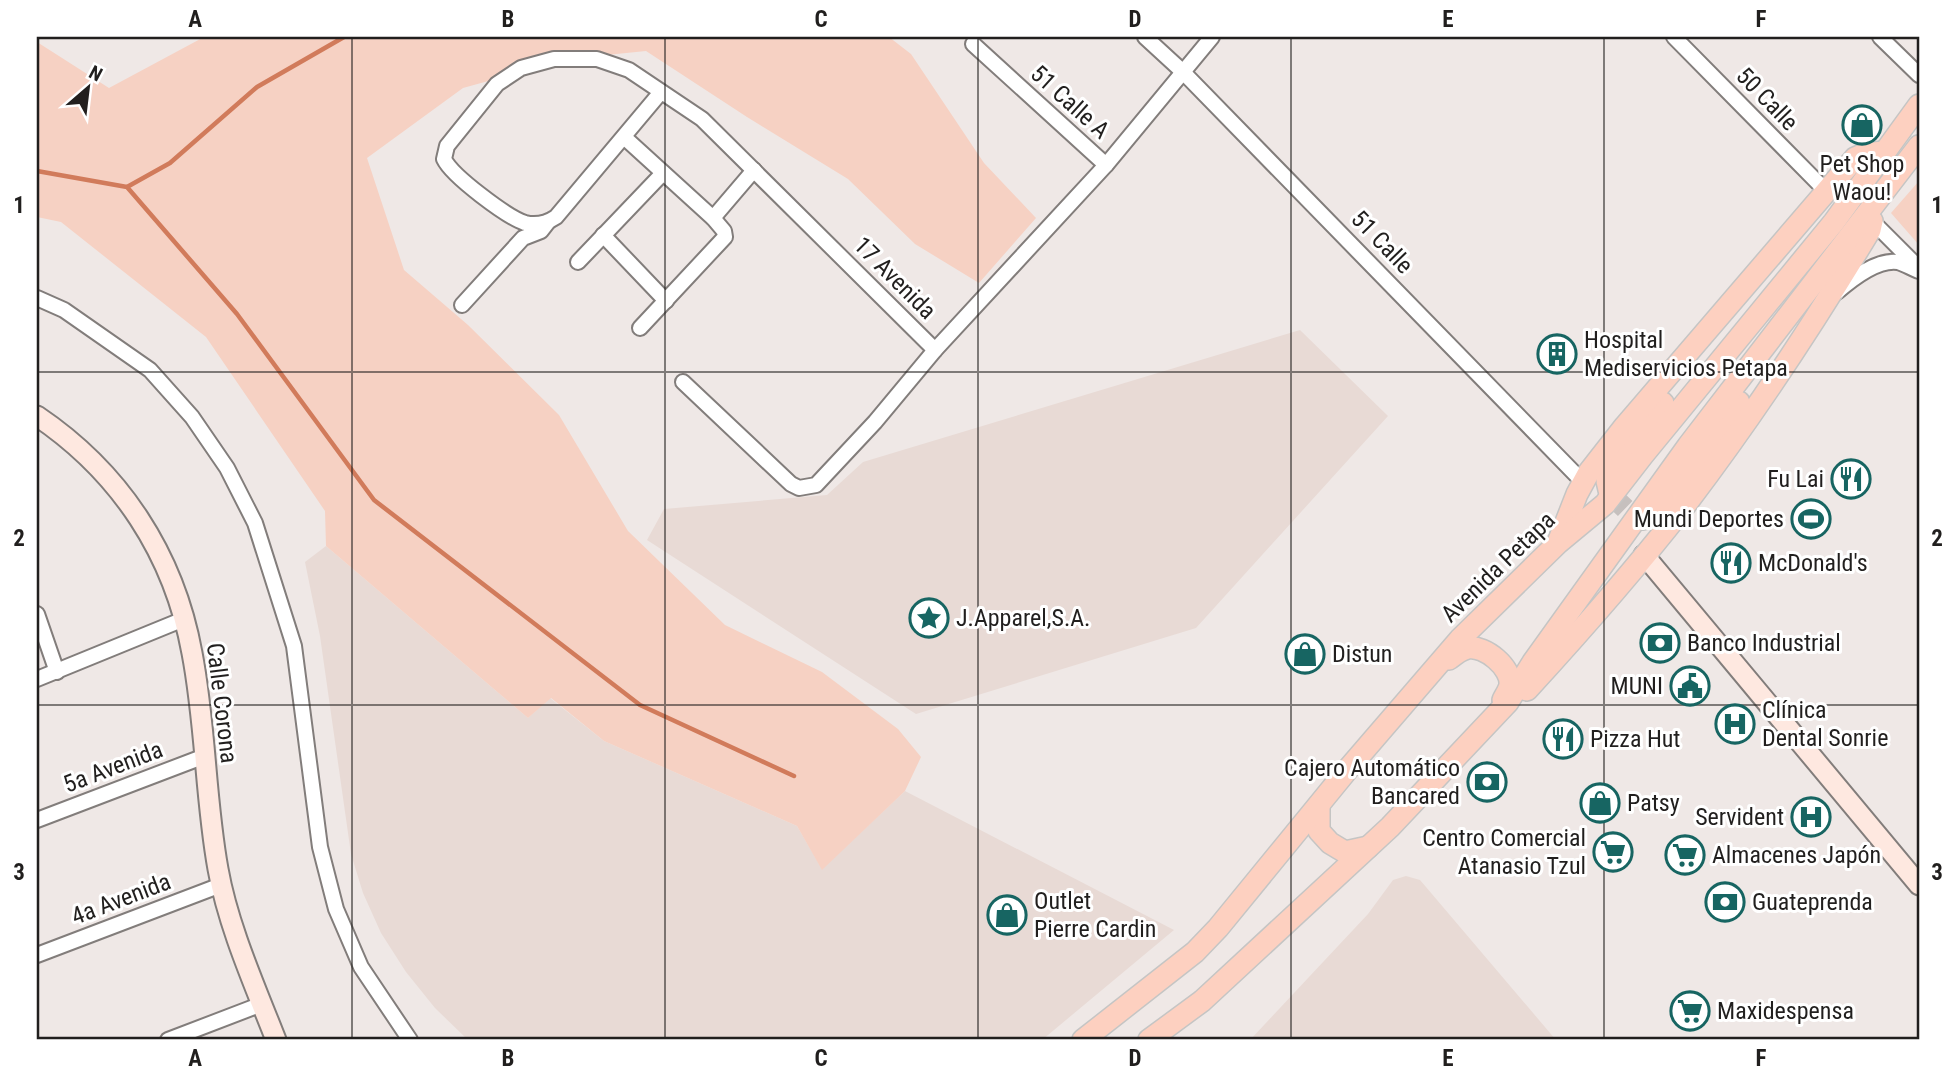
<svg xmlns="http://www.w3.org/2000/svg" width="1956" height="1077" font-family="'Roboto Condensed',sans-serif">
	<rect width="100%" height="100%" fill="#efe8e6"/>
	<g fill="#e8dad5">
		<polygon points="1300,330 1388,416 1196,628 916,714 647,540 664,509 827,495 863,462"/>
		<polygon points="326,546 528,718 550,698 604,741 797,826 822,869 905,791 1174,930 1042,1040 468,1040 435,1008 406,972 381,933 363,893 351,854 320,636 305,562"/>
		<polygon points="1406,876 1420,880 1426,887 1556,1040 1250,1040 1368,914 1393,880"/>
	</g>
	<g fill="#f6d1c3">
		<polygon points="204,37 889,37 911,54 984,163 1036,218 979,283 915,244 848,179 747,117 646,51 567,59 463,88 367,158 404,270 468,325 559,415 628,531 725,625 822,672 898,729 921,757 905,791 822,870 797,826 604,741 551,698 528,718 326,546 325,511 206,337 61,222 37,217 37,42 109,88"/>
		<polygon points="1919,181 1919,245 1891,213"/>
	</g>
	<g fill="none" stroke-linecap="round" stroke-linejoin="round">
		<g stroke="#d17b5b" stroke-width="4.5">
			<polyline points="37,171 127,187 237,314 374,500 640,705 794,776"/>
			<polyline points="127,187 170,163 257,87 344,37"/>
		</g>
		<polyline stroke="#c6c0be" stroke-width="21" stroke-dasharray="21 10" stroke-linecap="butt" points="1610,494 1632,515 1642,519"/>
		<g stroke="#827d7b" stroke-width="18">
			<g id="street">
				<polyline points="1145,37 1182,71 1583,482"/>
				<polyline points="1674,37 1827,192"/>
				<polyline points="1880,37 1919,75"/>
				<polyline points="973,44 1106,165"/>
				<path d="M661,92l-105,125c-9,6 -19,9 -31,6 -18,-6 -73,-47 -81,-64l3,-13 50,-62 24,-16 33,-9h43l32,11 73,49 233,231"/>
				<polyline points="624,137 713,218 724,231 725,237 640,328"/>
				<polyline points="713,218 754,170"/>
				<polyline points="1872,221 1918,267"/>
				<polyline points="603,235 666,301"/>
				<polyline points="578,262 663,173"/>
				<path d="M1837,292c15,-13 40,-33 61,-30 7,2 15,7 21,9"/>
				<polyline points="37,298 64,310 150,370 192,417 227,468 255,523 294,646 320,847 336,909 361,967 410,1040"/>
				<polyline points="462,305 523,238 541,231 548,222"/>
				<polyline points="683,382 791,484 799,488 816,485 875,422 935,350 1106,165 1212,37"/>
				<polyline points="37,614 57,672"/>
				<polyline points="37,679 184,619"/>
				<polyline points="37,820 205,756"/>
				<polyline points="37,955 221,885"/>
				<polyline points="168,1040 262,1004"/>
			</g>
		</g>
		<g stroke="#827d7b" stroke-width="23">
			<g id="secondary">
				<path d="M37,416c83,56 137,138 155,237 14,72 13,145 26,216 10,57 37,117 58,171"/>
				<polyline points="1644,555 1919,885"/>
			</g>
		</g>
		<g stroke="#c5c5c4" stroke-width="24">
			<g id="primary">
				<polyline points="1610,494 1607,481 1611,471 1663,403"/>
				<polyline points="1642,519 1658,515 1663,510 1739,402"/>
				<polyline points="1559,540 1577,494 1589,472 1625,426 1855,158 1864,154 1884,152"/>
				<path d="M1449,659c5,-4 12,-10 19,-11 17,-3 44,20 42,37 -1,5 -5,11 -7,15"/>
				<path d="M1527,690c54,-59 107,-119 156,-182 68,-89 130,-183 187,-278l2,-9"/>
				<polyline points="1319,806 1319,831 1330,843 1345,852 1368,847"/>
				<polyline points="1083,1040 1195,952 1218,928 1348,769 1460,639 1558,543 1605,504 1643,455 1834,222 1919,105"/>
				<polyline points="1149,1040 1202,1001 1390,827 1508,702 1533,662 1688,446 1919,146"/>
			</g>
		</g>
		<use href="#street" stroke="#fff" stroke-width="14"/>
		<use href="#secondary" stroke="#fee8e0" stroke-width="19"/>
		<use href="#primary" stroke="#fdd0c0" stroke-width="21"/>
	</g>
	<path fill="none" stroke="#211f1e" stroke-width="2" stroke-opacity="0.55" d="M352,37v1003M665,37v1003M978,37v1003M1291,37v1003M1604,37v1003M37,372h1882M37,705h1882"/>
	<defs>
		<g id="shop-ring" transform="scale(2.0125)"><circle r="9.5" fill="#fff" stroke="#176562" stroke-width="1.5"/><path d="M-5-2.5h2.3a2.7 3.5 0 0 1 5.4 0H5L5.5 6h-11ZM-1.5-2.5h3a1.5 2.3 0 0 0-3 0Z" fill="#176562"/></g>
		<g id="building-ring" transform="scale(2.0125)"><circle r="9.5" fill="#fff" stroke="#176562" stroke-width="1.5"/><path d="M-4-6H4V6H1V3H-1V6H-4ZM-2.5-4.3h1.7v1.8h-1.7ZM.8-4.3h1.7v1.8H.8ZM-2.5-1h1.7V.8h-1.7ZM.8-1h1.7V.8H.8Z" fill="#176562"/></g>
		<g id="restaurant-ring" transform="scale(2.0125)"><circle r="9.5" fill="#fff" stroke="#176562" stroke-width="1.5"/><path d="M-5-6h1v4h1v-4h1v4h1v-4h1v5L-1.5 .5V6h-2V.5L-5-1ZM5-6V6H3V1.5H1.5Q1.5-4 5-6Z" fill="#176562"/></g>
		<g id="stadium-ring" transform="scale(2.0125)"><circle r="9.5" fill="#fff" stroke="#176562" stroke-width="1.5"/><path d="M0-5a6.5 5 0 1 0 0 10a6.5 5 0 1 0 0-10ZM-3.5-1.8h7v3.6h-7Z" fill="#176562"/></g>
		<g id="sight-ring" transform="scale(2.0125)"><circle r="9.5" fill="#fff" stroke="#176562" stroke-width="1.5"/><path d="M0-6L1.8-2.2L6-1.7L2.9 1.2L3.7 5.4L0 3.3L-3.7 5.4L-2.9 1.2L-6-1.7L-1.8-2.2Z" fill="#176562"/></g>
		<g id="bank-ring" transform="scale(2.0125)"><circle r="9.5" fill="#fff" stroke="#176562" stroke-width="1.5"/><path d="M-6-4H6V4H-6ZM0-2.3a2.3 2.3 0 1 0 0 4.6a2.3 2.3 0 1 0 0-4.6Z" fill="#176562"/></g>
		<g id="civic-ring" transform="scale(2.0125)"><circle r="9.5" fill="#fff" stroke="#176562" stroke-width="1.5"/><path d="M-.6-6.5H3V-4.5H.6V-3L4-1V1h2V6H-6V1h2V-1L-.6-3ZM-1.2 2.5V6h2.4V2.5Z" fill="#176562"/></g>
		<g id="hospital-ring" transform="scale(2.0125)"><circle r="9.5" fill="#fff" stroke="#176562" stroke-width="1.5"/><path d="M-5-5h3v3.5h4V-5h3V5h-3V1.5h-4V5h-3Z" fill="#176562"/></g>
		<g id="supermarket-ring" transform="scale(2.0125)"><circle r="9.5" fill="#fff" stroke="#176562" stroke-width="1.5"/><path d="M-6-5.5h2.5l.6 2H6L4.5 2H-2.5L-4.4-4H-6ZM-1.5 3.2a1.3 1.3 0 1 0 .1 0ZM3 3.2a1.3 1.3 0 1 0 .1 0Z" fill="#176562"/></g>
	</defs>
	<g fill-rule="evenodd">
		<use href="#shop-ring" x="1862" y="125"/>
		<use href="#building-ring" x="1557" y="354"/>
		<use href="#restaurant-ring" x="1851" y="479"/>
		<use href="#stadium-ring" x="1811" y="519"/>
		<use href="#restaurant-ring" x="1731" y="563"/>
		<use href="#sight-ring" x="929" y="618"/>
		<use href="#bank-ring" x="1660" y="643"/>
		<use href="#shop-ring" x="1305" y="654"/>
		<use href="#civic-ring" x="1690" y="686"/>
		<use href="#hospital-ring" x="1735" y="724"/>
		<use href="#restaurant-ring" x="1563" y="739"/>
		<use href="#bank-ring" x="1487" y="782"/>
		<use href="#shop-ring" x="1600" y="803"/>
		<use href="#hospital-ring" x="1811" y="817"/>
		<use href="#supermarket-ring" x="1613" y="852"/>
		<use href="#supermarket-ring" x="1685" y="855"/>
		<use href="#bank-ring" x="1725" y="902"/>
		<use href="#shop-ring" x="1007" y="915"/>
		<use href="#supermarket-ring" x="1690" y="1011"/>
	</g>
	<g text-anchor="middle" stroke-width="6" stroke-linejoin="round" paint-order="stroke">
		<g font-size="24" fill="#211f1e" stroke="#fff">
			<text transform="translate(1767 99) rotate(46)" y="8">50 Calle</text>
			<text transform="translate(1070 102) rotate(42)" y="8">51 Calle A</text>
			<text transform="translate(1382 242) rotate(46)" y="8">51 Calle</text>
			<text transform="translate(895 278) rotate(45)" y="8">17 Avenida</text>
			<text transform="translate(1498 567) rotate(-44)" y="8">Avenida Petapa</text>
			<text transform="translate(222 703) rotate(83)" y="8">Calle Corona</text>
			<text transform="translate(113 767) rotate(-21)" y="8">5a Avenida</text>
			<text transform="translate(121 899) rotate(-21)" y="8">4a Avenida</text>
		</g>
		<g font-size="24" fill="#211f1e" stroke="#fff" text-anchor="start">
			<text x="1862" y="172" text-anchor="middle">Pet Shop<tspan x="1862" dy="28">Waou!</tspan></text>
			<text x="1584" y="348">Hospital<tspan x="1584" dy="28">Mediservicios Petapa</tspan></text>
			<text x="1824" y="487" text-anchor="end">Fu Lai</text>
			<text x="1784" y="527" text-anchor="end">Mundi Deportes</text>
			<text x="1758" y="571">McDonald's</text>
			<text x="956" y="626">J.Apparel,S.A.</text>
			<text x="1687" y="651">Banco Industrial</text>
			<text x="1332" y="662">Distun</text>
			<text x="1663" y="694" text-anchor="end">MUNI</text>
			<text x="1762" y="718">Clínica<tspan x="1762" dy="28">Dental Sonrie</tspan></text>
			<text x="1590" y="747">Pizza Hut</text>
			<text x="1460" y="776" text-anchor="end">Cajero Automático<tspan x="1460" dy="28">Bancared</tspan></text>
			<text x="1627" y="811">Patsy</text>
			<text x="1784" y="825" text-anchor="end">Servident</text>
			<text x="1586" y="846" text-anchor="end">Centro Comercial<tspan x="1586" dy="28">Atanasio Tzul</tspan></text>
			<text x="1712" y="863">Almacenes Japón</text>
			<text x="1034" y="909">Outlet<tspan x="1034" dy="28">Pierre Cardin</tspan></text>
			<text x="1752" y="910">Guateprenda</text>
			<text x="1717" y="1019">Maxidespensa</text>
		</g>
	</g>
	<rect width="1956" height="1077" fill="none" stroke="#ffffff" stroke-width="77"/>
	<g transform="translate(88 88) rotate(28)" stroke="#ffffff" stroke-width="5" paint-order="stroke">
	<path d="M0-5L12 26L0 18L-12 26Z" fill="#211f1e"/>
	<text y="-10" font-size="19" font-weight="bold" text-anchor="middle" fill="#211f1e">N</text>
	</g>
	<rect x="38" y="38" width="1880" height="1000" fill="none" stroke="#211f1e" stroke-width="2.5"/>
	<g font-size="23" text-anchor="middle" font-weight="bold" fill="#211f1e">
		<text x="195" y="27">A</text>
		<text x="508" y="27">B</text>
		<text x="821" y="27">C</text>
		<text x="1135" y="27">D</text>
		<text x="1448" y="27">E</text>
		<text x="1761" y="27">F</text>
		<text x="19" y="213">1</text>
		<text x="1937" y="213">1</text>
		<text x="19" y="546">2</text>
		<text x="1937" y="546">2</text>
		<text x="19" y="880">3</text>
		<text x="1937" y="880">3</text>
		<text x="195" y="1066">A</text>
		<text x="508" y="1066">B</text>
		<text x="821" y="1066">C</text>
		<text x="1135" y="1066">D</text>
		<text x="1448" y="1066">E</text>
		<text x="1761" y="1066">F</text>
	</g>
</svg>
